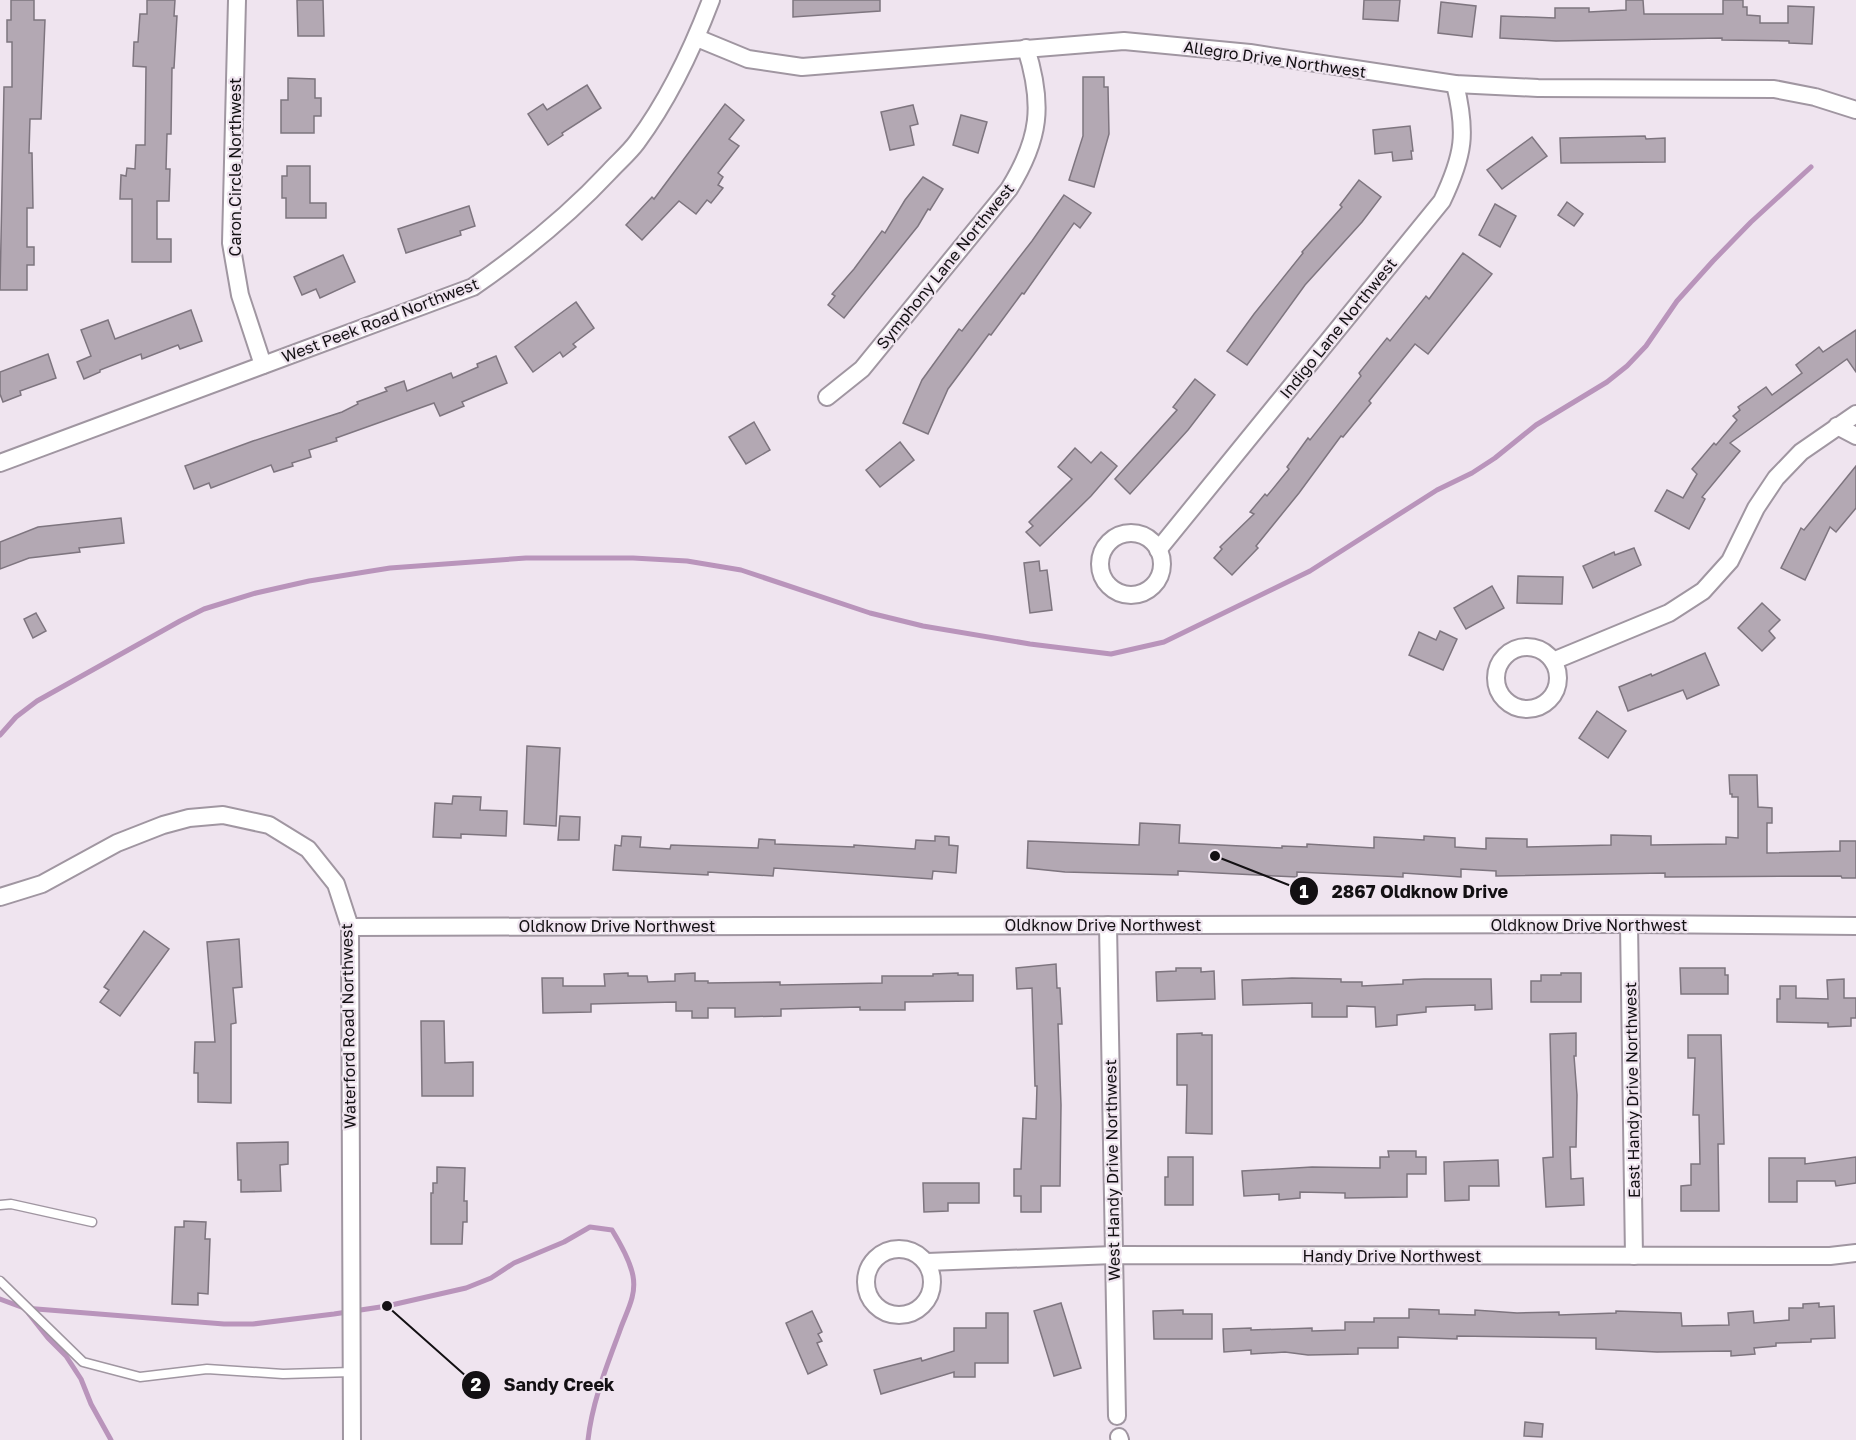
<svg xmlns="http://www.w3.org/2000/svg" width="1856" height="1440" font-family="'Golos Text',sans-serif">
	<rect width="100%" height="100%" fill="#efe4ef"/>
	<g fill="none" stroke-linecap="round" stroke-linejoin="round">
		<g stroke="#b994bb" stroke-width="5">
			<polyline points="0,735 16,717 37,701 180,621 204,609 256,593 309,581 390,568 526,558 633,558 687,561 741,570 870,613 923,626 1030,644 1111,654 1164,642 1310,571 1437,490 1472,473 1495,458 1536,425 1607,382 1627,366 1646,346 1677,301 1713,261 1751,222 1811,167"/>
			<path d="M0,1299l24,9 200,16h29l81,-10 53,-8 79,-18 25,-10 23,-15 50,-21 26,-15 22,3c8,13 18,30 21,46 4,21 -8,38 -14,57 -13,35 -27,70 -31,107"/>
			<polyline points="29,1314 48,1338 66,1356 81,1379 91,1404 111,1440"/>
		</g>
	</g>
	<g fill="#b3a8b3" stroke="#7e757f" stroke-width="1.5">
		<polygon points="11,0 34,0 34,20 45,20 41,119 30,119 29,153 32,153 33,208 27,208 27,247 34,247 34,265 27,265 27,290 0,290 4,87 12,87 12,42 7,42 7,20 11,20"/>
		<polygon points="147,0 175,0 174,16 177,16 174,68 172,68 171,134 167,134 166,169 170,169 169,201 157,201 157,239 171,239 171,262 132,262 132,199 120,199 121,175 126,176 127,168 135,169 136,145 145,145 146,67 133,66 134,42 138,42 140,14 147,14"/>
		<polygon points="297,0 323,0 324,36 298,36"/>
		<polygon points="793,0 880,0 880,11 793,17"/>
		<polygon points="1364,0 1400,0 1398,21 1363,19"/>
		<polygon points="1626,0 1643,0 1644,14 1723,14 1723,0 1743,0 1743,7 1747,7 1747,15 1760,16 1760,23 1788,23 1788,6 1814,7 1812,44 1789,43 1789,41 1722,40 1722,38 1556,41 1500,38 1501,16 1555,18 1555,8 1589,8 1589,12 1626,10"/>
		<polygon points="1441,2 1476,6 1472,37 1438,33"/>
		<polygon points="1083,77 1104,77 1104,87 1108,87 1109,134 1094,187 1069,180 1083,136"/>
		<polygon points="288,78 315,79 315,98 321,98 321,116 314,116 314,133 281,133 281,100 288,100"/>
		<polygon points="587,85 601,108 562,133 563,135 548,145 528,114 543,104 547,110"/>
		<polygon points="725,104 744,120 729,139 739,146 718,173 723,177 718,185 723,188 711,203 707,200 696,214 679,201 642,240 626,225 652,197 654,199"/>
		<polygon points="913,105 918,124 910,126 914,145 890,150 881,112"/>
		<polygon points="961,115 987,122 978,153 953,145"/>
		<polygon points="1410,126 1413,151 1411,151 1412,159 1393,161 1392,152 1375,154 1373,130"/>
		<polygon points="1645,136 1646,139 1665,138 1665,162 1561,163 1560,138"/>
		<polygon points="1532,137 1547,156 1502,189 1487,170"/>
		<polygon points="287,166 310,166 310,203 326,203 326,218 286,218 286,198 282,198 282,176 287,176"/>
		<polygon points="923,177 943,189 930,210 928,209 918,226 844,318 828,305 835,296 832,294 854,269 882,231 885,233 905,200"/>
		<polygon points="1359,180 1381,197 1362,222 1305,285 1247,365 1227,351 1254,314 1303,253 1302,252 1342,207 1340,205"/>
		<polygon points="1064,195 1091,213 1080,228 1074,223 1024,294 1022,293 991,335 989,334 948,389 928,434 903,423 922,380 959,329 962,331 1032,241"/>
		<polygon points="1567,202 1583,214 1574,226 1558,215"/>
		<polygon points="1495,204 1516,216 1500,247 1479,235"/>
		<polygon points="469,206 475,226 460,231 461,235 406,253 398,229"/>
		<polygon points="1463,253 1492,274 1428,354 1415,344 1369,401 1371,403 1343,437 1341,436 1299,493 1256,546 1258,548 1232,575 1214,558 1222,549 1220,547 1254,514 1250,512 1265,494 1267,496 1289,469 1287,467 1308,438 1310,440 1361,376 1359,373 1387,338 1390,341 1426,296 1429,299"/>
		<polygon points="343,255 355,282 320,298 316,289 302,295 294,277"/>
		<polygon points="576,302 594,328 573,344 576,347 563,357 560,352 533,372 515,347"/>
		<polygon points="191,310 202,341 180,349 178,345 142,359 141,354 100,370 100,372 84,379 77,362 91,356 81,330 108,320 115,339"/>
		<polygon points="1856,330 1856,372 1847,359 1730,443 1740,451 1702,497 1705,499 1689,529 1655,511 1667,490 1683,498 1697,474 1692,469 1714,443 1716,445 1737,420 1733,416 1740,410 1738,407 1766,387 1772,395 1802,373 1796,365 1819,347 1823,352"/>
		<polygon points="48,354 56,378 20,391 21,395 3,402 0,394 0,372"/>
		<polygon points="496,356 507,383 462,402 464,406 440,416 434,403 336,438 337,441 309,450 311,457 292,463 293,466 274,472 271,465 211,488 209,483 194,489 185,466 253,441 342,412 358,404 357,402 387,391 385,388 404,381 407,391 451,373 453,378 478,367 477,364"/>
		<polygon points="1195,379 1215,395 1188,430 1130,494 1115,479 1177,410 1173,407"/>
		<polygon points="754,422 770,450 746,464 729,437"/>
		<polygon points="900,442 914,460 880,487 866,470"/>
		<polygon points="1075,448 1091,463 1101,452 1117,466 1091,496 1040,546 1026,532 1033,526 1029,522 1072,479 1058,467"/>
		<polygon points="1856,466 1856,508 1836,532 1830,527 1805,580 1781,568 1801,528 1804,530"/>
		<polygon points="121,518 124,543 79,548 80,552 29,558 0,569 0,542 38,527"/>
		<polygon points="1634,548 1641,565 1593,588 1583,566 1614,552 1615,555"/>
		<polygon points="1039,561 1040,571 1047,570 1052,610 1030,613 1024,563"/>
		<polygon points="1518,576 1563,577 1562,604 1517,603"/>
		<polygon points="1492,586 1504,608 1466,629 1454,608"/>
		<polygon points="1762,603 1780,620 1769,631 1775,638 1762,651 1738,628"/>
		<polygon points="36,613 46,631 33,638 24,619"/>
		<polygon points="1440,631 1457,639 1443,670 1409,655 1419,632 1436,640"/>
		<polygon points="1705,653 1719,685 1687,699 1683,690 1628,711 1619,687 1651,674 1652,676"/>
		<polygon points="1597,711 1626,731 1608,758 1579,738"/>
		<polygon points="527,746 560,748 556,826 524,824"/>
		<polygon points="1729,775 1757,775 1758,807 1772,808 1772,823 1767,823 1767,853 1840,851 1840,841 1856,841 1856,878 1842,878 1841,876 1665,877 1665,873 1496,876 1496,871 1461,869 1461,877 1403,873 1403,877 1297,872 1297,877 1178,871 1178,875 1065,872 1027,868 1028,841 1139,845 1140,823 1180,825 1179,843 1282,848 1282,846 1307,847 1307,844 1374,848 1374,837 1424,840 1424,836 1455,838 1455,847 1486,849 1486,838 1527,839 1527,847 1611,845 1611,835 1651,836 1651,845 1726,844 1726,837 1738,838 1738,797 1732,797 1732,794 1730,794"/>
		<polygon points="453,796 481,797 480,810 507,811 506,836 461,834 461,838 433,837 435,803 452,804"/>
		<polygon points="560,816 580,817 579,840 558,840"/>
		<polygon points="622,836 641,837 640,847 670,849 671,845 758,848 759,839 775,840 775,844 854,847 854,845 915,849 916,840 935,841 935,836 949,837 949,845 958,846 956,873 933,871 932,879 774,868 773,876 708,872 708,875 613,870 615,845 621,846"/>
		<polygon points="144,931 169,949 120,1016 100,1002 109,990 104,987"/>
		<polygon points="239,939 242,987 233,988 236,1023 231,1024 231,1103 198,1102 198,1073 194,1073 195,1042 215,1042 207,942"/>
		<polygon points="1056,964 1057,988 1060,988 1062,1024 1058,1024 1061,1105 1060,1186 1041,1186 1041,1212 1021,1212 1021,1196 1014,1196 1014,1169 1021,1169 1023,1118 1036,1119 1037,1086 1035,1086 1032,988 1017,989 1016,968"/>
		<polygon points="1176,968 1201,968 1201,972 1214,971 1215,999 1157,1001 1156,972 1176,971"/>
		<polygon points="1680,968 1725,968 1725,975 1728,975 1728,994 1681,994"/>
		<polygon points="628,973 628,976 647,976 648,982 675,981 675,974 695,973 695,981 708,981 708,983 780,982 780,985 882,983 882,976 933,976 933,974 958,973 958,975 973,975 973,1001 905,1002 905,1010 860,1010 860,1007 781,1009 781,1016 735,1017 735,1008 708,1008 708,1018 692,1018 692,1011 676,1011 676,1002 591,1004 591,1012 543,1013 542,978 563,978 563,986 605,986 604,974"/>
		<polygon points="1561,973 1581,973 1581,1002 1531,1002 1531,981 1541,981 1541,975 1561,975"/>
		<polygon points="1292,978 1341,979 1341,982 1362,982 1362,986 1403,984 1403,980 1424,979 1491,979 1492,1009 1475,1010 1475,1005 1426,1007 1426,1012 1397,1015 1397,1025 1376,1027 1375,1007 1347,1006 1347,1017 1312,1017 1312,1003 1243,1005 1242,980"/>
		<polygon points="1844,979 1844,998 1856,998 1856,1018 1851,1018 1851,1026 1828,1027 1828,1023 1777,1022 1777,999 1780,999 1780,986 1796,986 1796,998 1828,999 1827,980"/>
		<polygon points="421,1021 444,1021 445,1063 473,1062 473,1096 422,1096"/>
		<polygon points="1202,1033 1202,1035 1212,1035 1212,1134 1186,1133 1187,1085 1177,1085 1177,1034"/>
		<polygon points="1576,1033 1576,1056 1574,1056 1577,1095 1576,1147 1570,1147 1571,1179 1583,1178 1584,1205 1546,1207 1543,1158 1553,1157 1550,1034"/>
		<polygon points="1688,1035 1721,1035 1724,1144 1718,1144 1719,1211 1681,1211 1681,1186 1691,1185 1691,1164 1700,1164 1699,1115 1693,1115 1695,1058 1688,1058"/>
		<polygon points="288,1142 288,1164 280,1165 281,1191 241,1192 241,1180 238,1180 237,1143"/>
		<polygon points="1388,1151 1416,1151 1416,1157 1426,1157 1426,1174 1407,1174 1407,1197 1345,1198 1345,1193 1300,1192 1300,1198 1279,1200 1279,1194 1244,1196 1242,1171 1312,1167 1380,1168 1380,1157 1389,1157"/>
		<polygon points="1168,1157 1193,1157 1193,1205 1165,1205 1165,1177 1168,1177"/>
		<polygon points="1856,1157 1856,1183 1836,1186 1835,1181 1797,1181 1797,1202 1769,1202 1769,1158 1805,1158 1805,1164"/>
		<polygon points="1498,1160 1499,1186 1469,1186 1469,1200 1445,1201 1444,1162"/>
		<polygon points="437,1167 465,1168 464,1201 467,1201 467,1222 463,1222 462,1244 431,1244 431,1193 433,1193 433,1183 437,1183"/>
		<polygon points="923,1183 979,1183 979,1203 948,1203 948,1211 924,1212"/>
		<polygon points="184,1221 206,1222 205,1239 210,1239 208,1294 198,1293 198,1305 172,1304 175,1227 184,1227"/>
		<polygon points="1061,1303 1081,1368 1054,1376 1034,1311"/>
		<polygon points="1819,1303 1819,1307 1834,1306 1835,1338 1811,1339 1811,1342 1776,1343 1776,1346 1754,1348 1755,1354 1731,1356 1731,1351 1657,1352 1596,1349 1596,1338 1457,1336 1457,1339 1398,1337 1398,1348 1358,1348 1358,1354 1308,1355 1285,1352 1251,1354 1251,1350 1224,1352 1223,1329 1251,1328 1251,1330 1312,1328 1312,1331 1345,1330 1345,1322 1374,1322 1374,1318 1409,1318 1409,1309 1439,1310 1439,1314 1475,1315 1475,1310 1517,1313 1559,1312 1559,1315 1616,1313 1616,1311 1681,1313 1682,1326 1729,1325 1728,1313 1753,1311 1754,1323 1789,1320 1789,1308 1803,1308 1803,1304"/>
		<polygon points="1183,1310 1183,1314 1212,1314 1212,1339 1154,1339 1153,1311"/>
		<polygon points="812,1311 822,1332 818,1334 822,1341 817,1343 827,1365 808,1374 786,1323"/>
		<polygon points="986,1313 1008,1313 1008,1363 975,1363 975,1377 954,1377 954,1372 881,1394 874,1370 921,1358 922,1361 954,1351 954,1328 986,1328"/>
		<polygon points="1525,1422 1543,1424 1542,1437 1524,1436"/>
	</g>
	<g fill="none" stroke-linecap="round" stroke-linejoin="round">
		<g stroke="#a096a1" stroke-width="11">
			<g id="service">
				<polyline points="0,1205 11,1204 92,1222"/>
				<polyline points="0,1281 83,1362 140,1377 207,1369 283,1374 352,1372"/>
			</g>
		</g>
		<g stroke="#a096a1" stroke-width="20">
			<g id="minor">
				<polyline points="237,0 231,243 240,295 263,365"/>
				<polyline points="697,38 748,59 802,67 1124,41 1250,53 1455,84 1538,88 1774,89 1815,97 1856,110"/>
				<path d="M827,397l35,-28 147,-180c31,-50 35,-84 17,-141"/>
				<polyline points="1837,426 1856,436"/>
				<path d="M0,463l473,-176c49,-34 95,-71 136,-115 9,-10 20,-19 28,-30 32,-43 55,-92 74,-142"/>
				<circle cx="1131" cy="564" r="31"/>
				<path d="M1158,550l284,-349c22,-46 25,-68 13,-117"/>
				<circle cx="1527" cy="678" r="31"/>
				<polyline points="1553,661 1669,613 1703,591 1730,561 1756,508 1776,478 1801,452 1856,414"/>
				<polyline points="0,897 42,884 117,843 163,825 189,818 223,815 269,825 308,849 336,884 350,927 352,1440"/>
				<polyline points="1629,924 1634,1256"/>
				<polyline points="1108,925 1117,1416"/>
				<polyline points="350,927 1629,924 1856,926"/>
				<circle cx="899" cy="1282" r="33"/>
				<polyline points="927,1262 1114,1255 1830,1256 1856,1253"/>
				<polyline points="1119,1437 1120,1440"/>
			</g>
		</g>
		<use href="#service" stroke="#fff" stroke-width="8"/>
		<use href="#minor" stroke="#fff" stroke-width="16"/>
	</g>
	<g text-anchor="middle" stroke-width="4.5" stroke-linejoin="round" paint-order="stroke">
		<g font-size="16" fill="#131013" stroke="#efe4ef">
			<text transform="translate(1275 59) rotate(8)" y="6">Allegro Drive Northwest</text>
			<text transform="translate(235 167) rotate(-90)" y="6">Caron Circle Northwest</text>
			<text transform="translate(945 266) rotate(-51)" y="6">Symphony Lane Northwest</text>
			<text transform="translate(380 320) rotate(-21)" y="6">West Peek Road Northwest</text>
			<text transform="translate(1338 328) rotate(-51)" y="6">Indigo Lane Northwest</text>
			<text x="1103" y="931">Oldknow Drive Northwest</text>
			<text x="1589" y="931">Oldknow Drive Northwest</text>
			<text x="617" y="932">Oldknow Drive Northwest</text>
			<text transform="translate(348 1026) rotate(-91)" y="6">Waterford Road Northwest</text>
			<text transform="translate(1632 1090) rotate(-91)" y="6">East Handy Drive Northwest</text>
			<text transform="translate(1112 1170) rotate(-91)" y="6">West Handy Drive Northwest</text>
			<text x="1392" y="1262">Handy Drive Northwest</text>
		</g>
	</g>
	<path fill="none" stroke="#131013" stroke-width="2" d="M1215 856L1304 891M387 1306L476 1385"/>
	<g fill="#131013" stroke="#efe4ef" stroke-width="2">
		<circle cx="1215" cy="856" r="6"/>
		<circle cx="387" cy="1306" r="6"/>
		<circle cx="1304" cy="891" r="15"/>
		<circle cx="476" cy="1385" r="15"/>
	</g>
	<g font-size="18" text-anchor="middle" font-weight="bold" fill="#fff">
		<text x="1304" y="898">1</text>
		<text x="476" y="1391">2</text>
	</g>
	<g font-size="18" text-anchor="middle" font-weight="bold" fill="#131013" stroke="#efe4ef" stroke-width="4.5" stroke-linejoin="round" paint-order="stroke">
		<text x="1420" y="898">2867 Oldknow Drive</text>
		<text x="559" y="1391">Sandy Creek</text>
	</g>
</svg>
